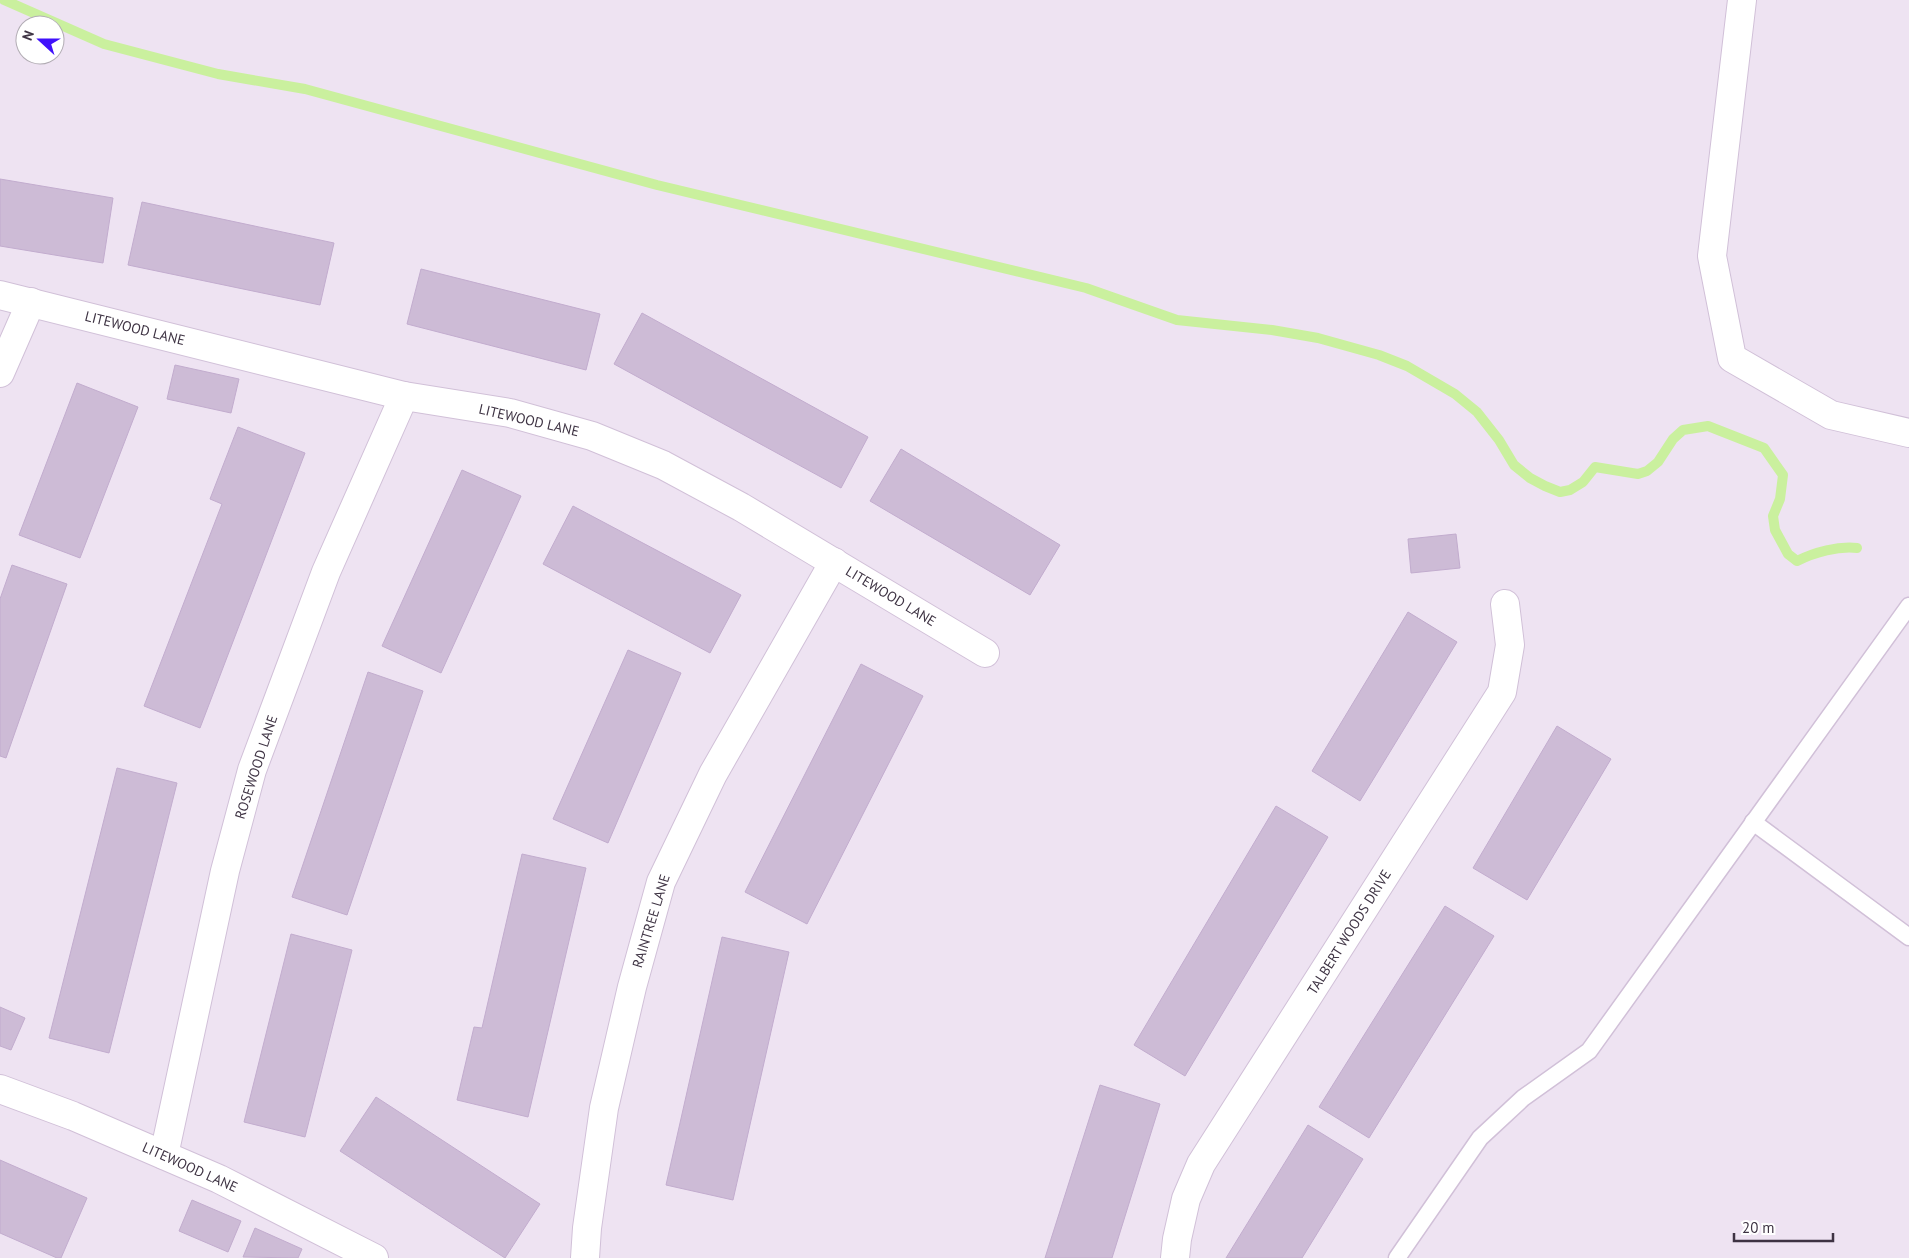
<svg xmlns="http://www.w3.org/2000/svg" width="1909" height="1258" font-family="'PT Sans',sans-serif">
	<rect width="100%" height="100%" fill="#eee3f2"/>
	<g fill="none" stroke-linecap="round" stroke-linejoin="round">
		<path stroke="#caf09e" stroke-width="10" d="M4,0l100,44 114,30 87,15 352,96 429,103 91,32 95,10 46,8 61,17 28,11 48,28 22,18 22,28 15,25 16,13 15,8 15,6 10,-2 13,-8 12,-15 43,7 9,-3 11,-9 15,-23 10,-9 25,-4 56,22 19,27 -3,24 -7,17 2,14 13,24 9,7c18,-9 41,-15 60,-13"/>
	</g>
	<g fill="#cdbbd6" stroke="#c2acce">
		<polygon points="0,179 113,198 103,263 0,246"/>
		<polygon points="142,202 334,243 320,305 128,265"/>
		<polygon points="421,269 600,314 586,370 407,324"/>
		<polygon points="642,313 868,437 841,488 614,364"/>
		<polygon points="175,365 239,379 231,413 167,399"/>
		<polygon points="77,383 138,407 80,558 19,535"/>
		<polygon points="238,427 305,453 200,728 144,706 222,504 210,499"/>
		<polygon points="901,449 1060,545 1030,595 870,501"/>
		<polygon points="462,470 521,496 441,673 382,646"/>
		<polygon points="573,506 741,595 710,653 543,564"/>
		<polygon points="1456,534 1460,568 1411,573 1408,539"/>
		<polygon points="12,565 67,584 6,758 0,756 0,599"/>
		<polygon points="1408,612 1457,642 1360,801 1312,771"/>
		<polygon points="628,650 681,673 608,843 553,819"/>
		<polygon points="861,664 923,696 807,924 745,892"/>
		<polygon points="368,672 423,691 347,915 292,897"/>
		<polygon points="1557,726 1611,759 1527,900 1473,868"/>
		<polygon points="117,768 177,783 109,1053 49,1038"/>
		<polygon points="1276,806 1328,837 1185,1076 1134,1045"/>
		<polygon points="522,854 586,868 528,1117 457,1100 474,1027 482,1028"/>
		<polygon points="1445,906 1494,936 1369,1138 1319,1107"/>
		<polygon points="291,934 352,950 305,1137 244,1122"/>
		<polygon points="722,937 789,952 733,1200 666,1185"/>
		<polygon points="0,1007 25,1018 11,1050 0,1046"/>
		<polygon points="1100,1085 1160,1104 1112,1258 1045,1258"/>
		<polygon points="376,1097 540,1204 505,1258 340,1151"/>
		<polygon points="1308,1125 1363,1159 1302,1258 1226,1258"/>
		<polygon points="0,1160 87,1198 61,1258 57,1258 0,1233"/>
		<polygon points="192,1200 241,1221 228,1252 179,1231"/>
		<polygon points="255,1228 302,1249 298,1258 243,1257"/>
	</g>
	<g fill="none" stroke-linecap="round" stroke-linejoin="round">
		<g stroke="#d1c0d8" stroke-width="19">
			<g id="service">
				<polyline points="1753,822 1909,937"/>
				<polyline points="1397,1258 1480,1138 1523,1098 1589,1051 1909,606"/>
			</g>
		</g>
		<g stroke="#d1c0d8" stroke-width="30">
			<g id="minor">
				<polyline points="1742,0 1712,256 1732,358 1831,415 1909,433"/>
				<polyline points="0,295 404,396 510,413 592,436 663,465 741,507 985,653"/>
				<polyline points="0,373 31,302"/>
				<polyline points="0,1089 73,1116 219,1179 374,1258"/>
				<polyline points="164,1155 225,871 252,770 326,572 404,396"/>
				<polyline points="585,1258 587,1228 604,1108 632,987 661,882 713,774 834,562"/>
				<polyline points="1175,1258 1177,1239 1186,1199 1201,1164 1502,692 1510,645 1505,604"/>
			</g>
		</g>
		<use href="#service" stroke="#fff" stroke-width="16"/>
		<use href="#minor" stroke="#fff" stroke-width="28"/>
	</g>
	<g text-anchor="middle" stroke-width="4" stroke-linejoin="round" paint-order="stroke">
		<g font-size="14" fill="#3e3343" stroke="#fff">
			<text transform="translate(135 328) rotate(14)" y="5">LITEWOOD LANE</text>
			<text transform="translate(529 420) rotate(13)" y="5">LITEWOOD LANE</text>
			<text transform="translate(891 596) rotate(31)" y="5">LITEWOOD LANE</text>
			<text transform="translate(256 767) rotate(-72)" y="5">ROSEWOOD LANE</text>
			<text transform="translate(651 921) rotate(-73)" y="5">RAINTREE LANE</text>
			<text transform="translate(1349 932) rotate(-58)" y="5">TALBERT WOODS DRIVE</text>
			<text transform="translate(190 1167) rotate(24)" y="5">LITEWOOD LANE</text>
		</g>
	</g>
	<g transform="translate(40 40) rotate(291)"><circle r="24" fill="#ffffff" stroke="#b2adb4"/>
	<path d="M0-4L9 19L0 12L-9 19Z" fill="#4011fb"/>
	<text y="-8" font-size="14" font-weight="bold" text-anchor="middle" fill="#3e3343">N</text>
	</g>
	<path d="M1734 1233v8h99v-8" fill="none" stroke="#3e3343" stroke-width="2.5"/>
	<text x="1742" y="1233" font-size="15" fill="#3e3343" stroke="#ffffff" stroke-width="4" paint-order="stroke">20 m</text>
</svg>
